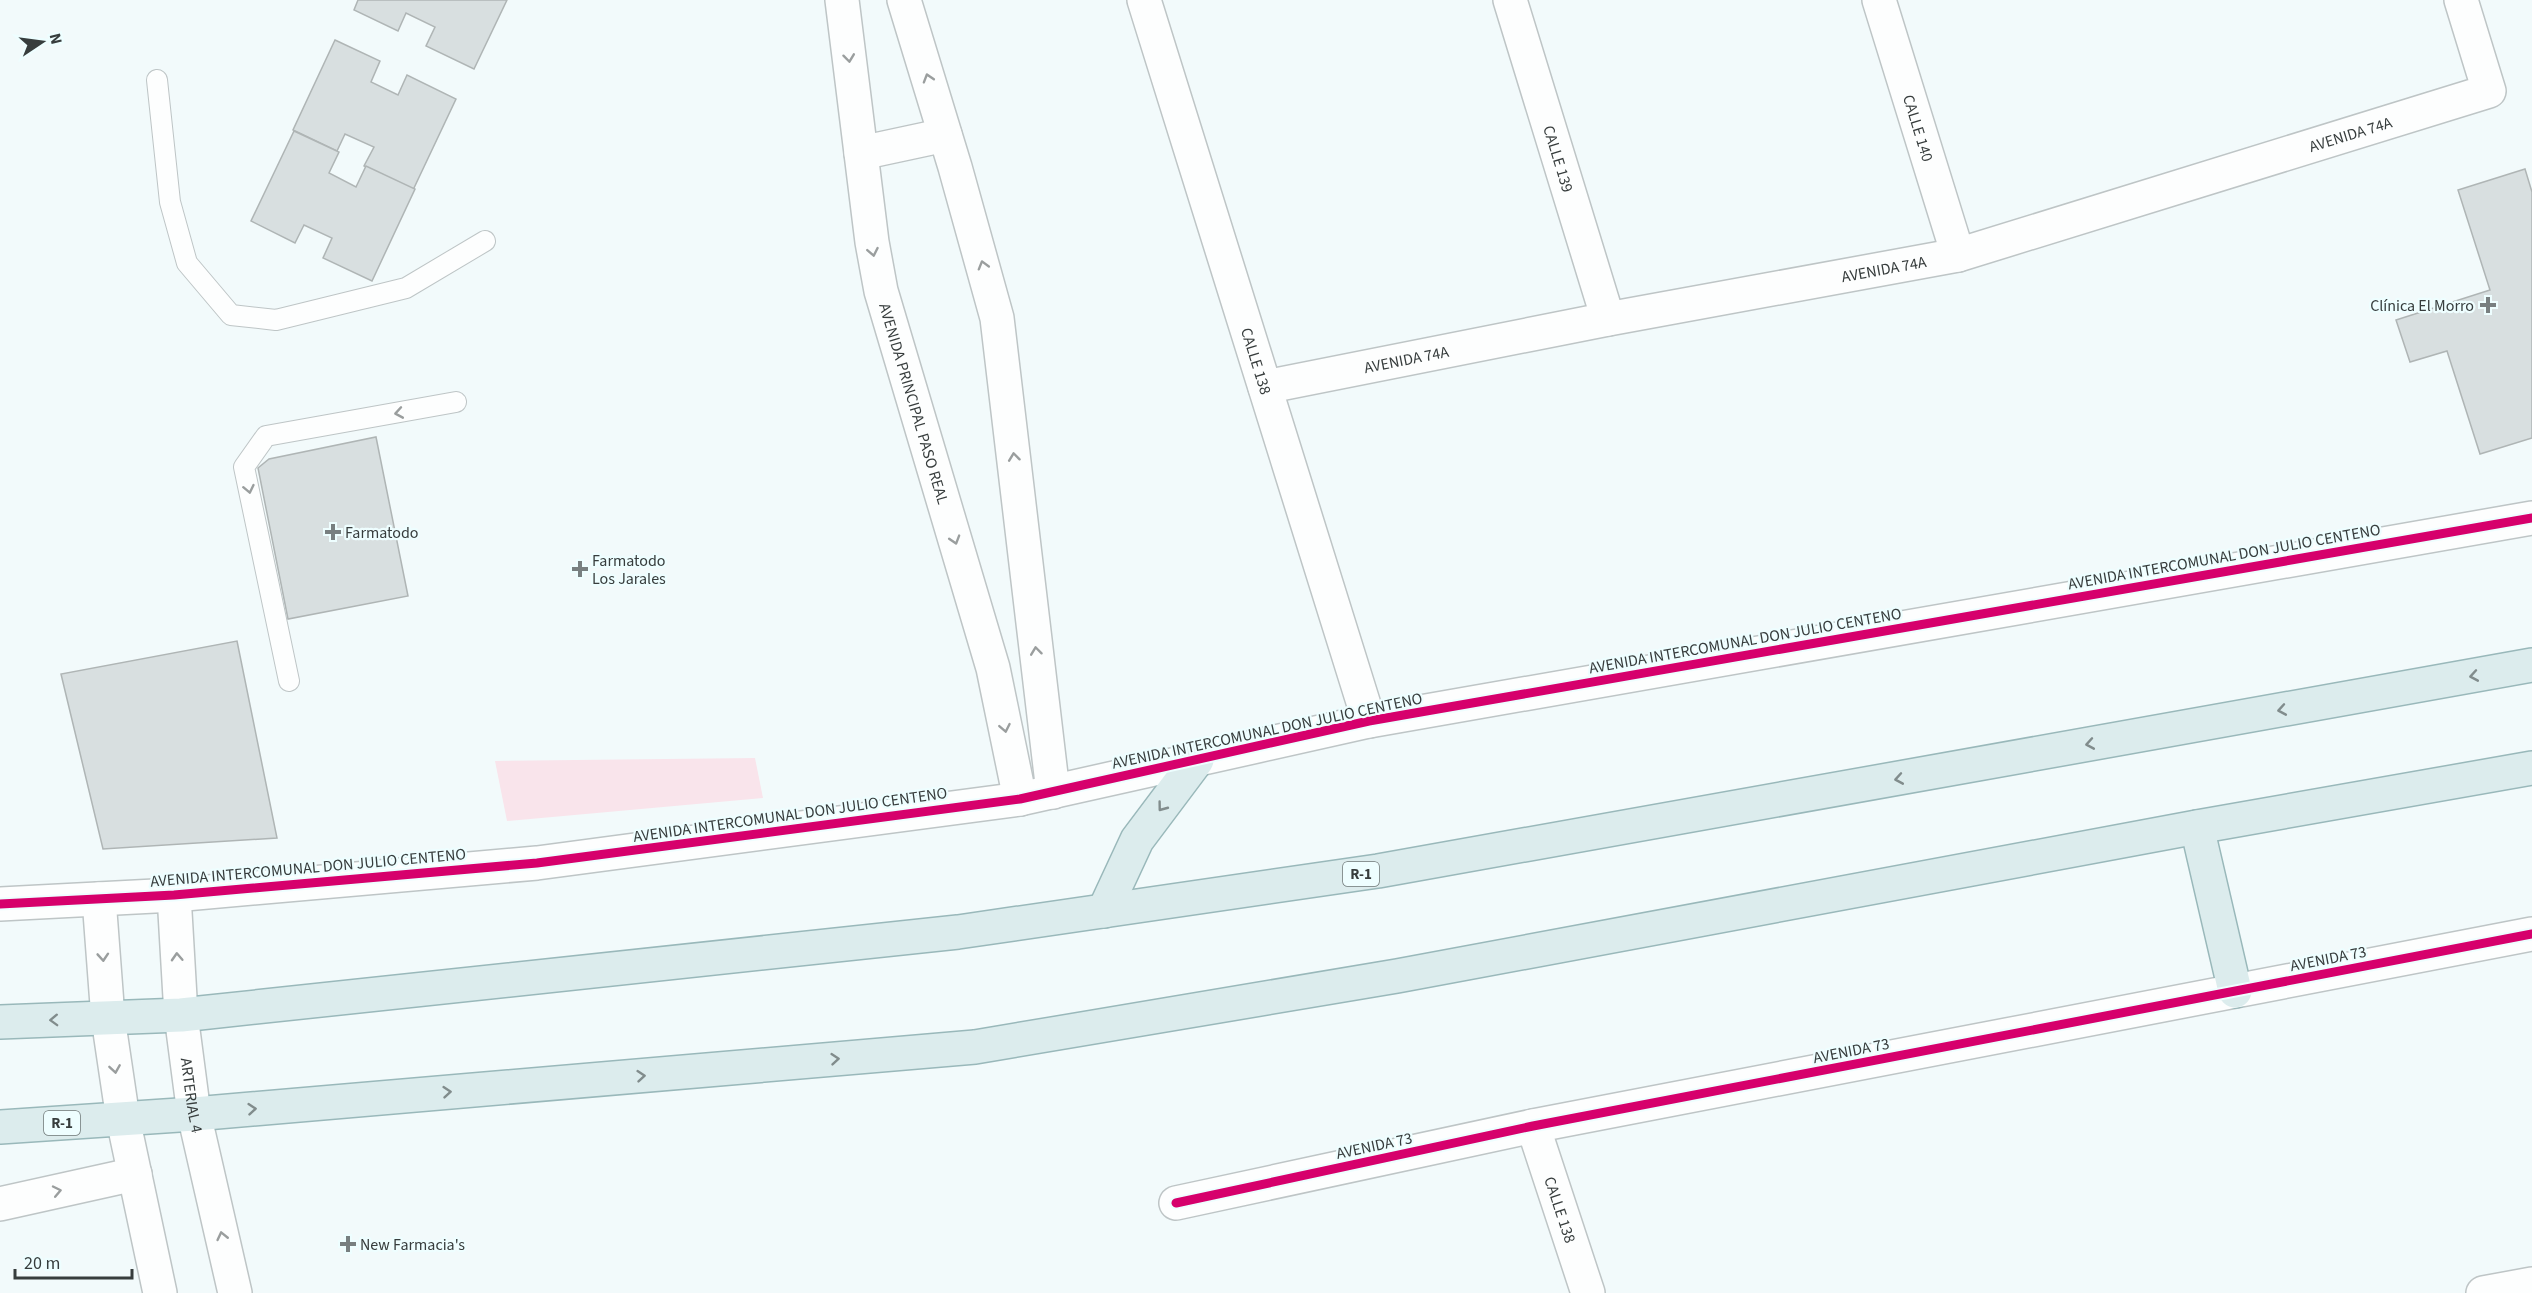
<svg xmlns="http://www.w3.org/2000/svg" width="2532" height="1293" font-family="'Source Sans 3',sans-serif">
	<rect width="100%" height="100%" fill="#f2fafb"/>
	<polygon fill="#f9e4eb" points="755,758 763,798 507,821 495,761"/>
	<g fill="#d8dfe0" stroke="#afb5b5" stroke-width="1.5">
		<polygon points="358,0 507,0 474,69 426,46 435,27 406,13 398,31 354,10"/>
		<polygon points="335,40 380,61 371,82 398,95 407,75 456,99 413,190 364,166 374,147 345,134 337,151 293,130"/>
		<polygon points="294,131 339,152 329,173 356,187 366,166 415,189 372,281 323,258 332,238 304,225 295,243 251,221"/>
		<polygon points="2525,169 2532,192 2532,438 2480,454 2447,351 2410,362 2396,320 2490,290 2458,190"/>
		<polygon points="376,437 408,596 288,619 258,468 269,459"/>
		<polygon points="237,641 277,838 103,849 61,674"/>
	</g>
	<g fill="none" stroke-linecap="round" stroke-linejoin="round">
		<g stroke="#bec5c6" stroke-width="22">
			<g id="service">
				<polyline points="157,80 170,202 187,263 231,315 276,320 406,288 485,241"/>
				<polyline points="289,681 244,467 266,436 456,402"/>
			</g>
		</g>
		<g stroke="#bec5c6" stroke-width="36">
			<g id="minor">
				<path id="s1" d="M842,0l30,242 9,49 112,377 27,131"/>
				<polyline points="904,0 955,167 997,318 1053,792"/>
				<path id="s2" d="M1144,0l225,721"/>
				<path id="s3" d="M1510,0l98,319"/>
				<path id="s4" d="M1879,0l79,255"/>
				<polyline points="861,153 945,135"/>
				<path id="s5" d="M1265,387l343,-68 350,-64 531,-164 -28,-91"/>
				<polyline points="174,895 181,1015"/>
				<polyline points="99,899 108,1018"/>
				<polyline points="0,904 174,895 537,863 1020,799 1369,721 2532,518"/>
				<path id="s6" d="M1533,1126l55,167"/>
				<polyline points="1176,1203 1533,1126 2532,934"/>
				<polyline points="0,1204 135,1174"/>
				<polyline points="2483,1293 2532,1284"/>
			</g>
		</g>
		<g stroke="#bec5c6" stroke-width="36">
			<g id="tertiary">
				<path id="s7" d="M181,1015l13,99 41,179"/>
				<polyline points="108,1018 123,1119 160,1293"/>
			</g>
		</g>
		<g stroke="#99b8ba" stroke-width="36">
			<g id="primary">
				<polyline points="2197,827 2235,991"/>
				<polyline points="1104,911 1137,840 1197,760"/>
				<polyline points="0,1022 181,1015 958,932 1378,871 2532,665"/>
				<polyline points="0,1127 194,1114 975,1047 1397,976 2197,827 2532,768"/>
			</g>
		</g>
		<use href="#service" stroke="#fdfefe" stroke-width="20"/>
		<use href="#minor" stroke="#fdfefe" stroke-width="33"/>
		<use href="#tertiary" stroke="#fdfefe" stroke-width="33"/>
		<use href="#primary" stroke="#dceced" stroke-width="33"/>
		<g stroke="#eefeff" stroke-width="13">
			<g id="cycleway">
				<polyline points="0,904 174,895 537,863 1020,799 1369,721 2532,518"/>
				<polyline points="1176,1203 1533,1126 2532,934"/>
			</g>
		</g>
		<use href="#cycleway" stroke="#d6006c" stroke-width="9"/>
	</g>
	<defs><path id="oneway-chevron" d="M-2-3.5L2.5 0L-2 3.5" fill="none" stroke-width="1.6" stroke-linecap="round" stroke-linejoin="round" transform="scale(1.5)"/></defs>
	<g stroke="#9a9e9e">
		<use href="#oneway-chevron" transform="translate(849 58) rotate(83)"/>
		<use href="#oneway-chevron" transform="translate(928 78) rotate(-107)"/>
		<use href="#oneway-chevron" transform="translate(873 252) rotate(79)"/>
		<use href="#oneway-chevron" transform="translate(983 265) rotate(-106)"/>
		<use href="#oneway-chevron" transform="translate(399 413) rotate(170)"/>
		<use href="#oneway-chevron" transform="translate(1014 457) rotate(-97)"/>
		<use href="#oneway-chevron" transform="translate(249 489) rotate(78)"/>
		<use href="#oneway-chevron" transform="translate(955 540) rotate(73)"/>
		<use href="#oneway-chevron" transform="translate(1036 651) rotate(-97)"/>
		<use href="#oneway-chevron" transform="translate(1005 728) rotate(79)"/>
		<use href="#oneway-chevron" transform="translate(103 957) rotate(86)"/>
		<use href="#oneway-chevron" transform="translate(177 957) rotate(-93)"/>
		<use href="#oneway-chevron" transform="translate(115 1069) rotate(81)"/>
		<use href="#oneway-chevron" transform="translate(57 1191) rotate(-12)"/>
		<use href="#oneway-chevron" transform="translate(222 1236) rotate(-103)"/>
	</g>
	<g stroke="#818c8c">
		<use href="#oneway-chevron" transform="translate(2474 676) rotate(170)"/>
		<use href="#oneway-chevron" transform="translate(2282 710) rotate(170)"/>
		<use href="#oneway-chevron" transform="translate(2090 744) rotate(170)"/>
		<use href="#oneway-chevron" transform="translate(1899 779) rotate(170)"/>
		<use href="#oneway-chevron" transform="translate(1162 807) rotate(127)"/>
		<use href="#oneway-chevron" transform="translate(54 1020) rotate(178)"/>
		<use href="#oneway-chevron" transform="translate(835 1059) rotate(-5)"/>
		<use href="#oneway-chevron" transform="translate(641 1076) rotate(-5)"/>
		<use href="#oneway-chevron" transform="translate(447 1092) rotate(-5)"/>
		<use href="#oneway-chevron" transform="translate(252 1109) rotate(-5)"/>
	</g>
	<g fill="#787f80" stroke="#eefeff" stroke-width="2">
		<path d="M2485 296h6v6h6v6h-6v6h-6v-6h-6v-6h6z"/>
		<path d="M330 523h6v6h6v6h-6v6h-6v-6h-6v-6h6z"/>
		<path d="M577 560h6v6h6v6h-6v6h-6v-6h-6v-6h6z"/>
		<path d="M345 1235h6v6h6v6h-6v6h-6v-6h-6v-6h6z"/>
	</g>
	<g text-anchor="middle" stroke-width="4.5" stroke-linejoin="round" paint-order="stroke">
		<g fill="#eefeff" stroke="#6e7777" stroke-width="1.5">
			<rect x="1343" y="862" width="36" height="24" rx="4.5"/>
			<rect x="44" y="1111" width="36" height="24" rx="4.5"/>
		</g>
		<g font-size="15" font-weight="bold" fill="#373d3d">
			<text x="1361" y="879">R-1</text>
			<text x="62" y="1128">R-1</text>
		</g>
		<g font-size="16" fill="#373d3d" stroke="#eefeff">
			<text dy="6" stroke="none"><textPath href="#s4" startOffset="134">CALLE 140</textPath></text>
			<text dy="6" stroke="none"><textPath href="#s5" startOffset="1116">AVENIDA 74A</textPath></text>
			<text dy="6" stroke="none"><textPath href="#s3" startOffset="166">CALLE 139</textPath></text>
			<text dy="6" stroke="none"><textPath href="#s5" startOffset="630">AVENIDA 74A</textPath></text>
			<text dy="6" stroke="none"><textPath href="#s5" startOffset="144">AVENIDA 74A</textPath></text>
			<text dy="6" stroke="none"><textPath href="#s2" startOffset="378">CALLE 138</textPath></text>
			<text dy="6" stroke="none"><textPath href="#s1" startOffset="411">AVENIDA PRINCIPAL PASO REAL</textPath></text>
			<text transform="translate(2224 556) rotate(-10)" y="6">AVENIDA INTERCOMUNAL DON JULIO CENTENO</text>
			<text transform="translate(1745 640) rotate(-10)" y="6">AVENIDA INTERCOMUNAL DON JULIO CENTENO</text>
			<text transform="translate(1267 730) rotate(-12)" y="6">AVENIDA INTERCOMUNAL DON JULIO CENTENO</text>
			<text transform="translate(790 814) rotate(-8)" y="6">AVENIDA INTERCOMUNAL DON JULIO CENTENO</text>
			<text transform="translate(308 867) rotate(-5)" y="6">AVENIDA INTERCOMUNAL DON JULIO CENTENO</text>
			<text transform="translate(2328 958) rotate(-11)" y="6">AVENIDA 73</text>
			<text transform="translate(1851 1050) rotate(-11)" y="6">AVENIDA 73</text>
			<text dy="6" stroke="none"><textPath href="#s7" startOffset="81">ARTERIAL 4</textPath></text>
			<text transform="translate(1374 1145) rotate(-12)" y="6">AVENIDA 73</text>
			<text dy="6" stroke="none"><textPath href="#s6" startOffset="88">CALLE 138</textPath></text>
		</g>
		<g font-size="16" fill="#373d3d" stroke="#eefeff" text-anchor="start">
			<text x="2474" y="311" text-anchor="end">Clínica El Morro</text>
			<text x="345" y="538">Farmatodo</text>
			<text x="592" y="566">Farmatodo<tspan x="592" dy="18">Los Jarales</tspan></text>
			<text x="360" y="1250">New Farmacia's</text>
		</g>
	</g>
	<g transform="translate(42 42) rotate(77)" stroke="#eefeff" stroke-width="4.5" paint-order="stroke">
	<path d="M0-4.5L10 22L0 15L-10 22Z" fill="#373d3d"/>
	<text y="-9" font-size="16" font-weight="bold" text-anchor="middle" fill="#373d3d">N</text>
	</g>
	<path d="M15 1269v9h117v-9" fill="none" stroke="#373d3d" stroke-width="3"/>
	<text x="24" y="1269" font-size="18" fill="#373d3d" stroke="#eefeff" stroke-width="4.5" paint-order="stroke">20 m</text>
</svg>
